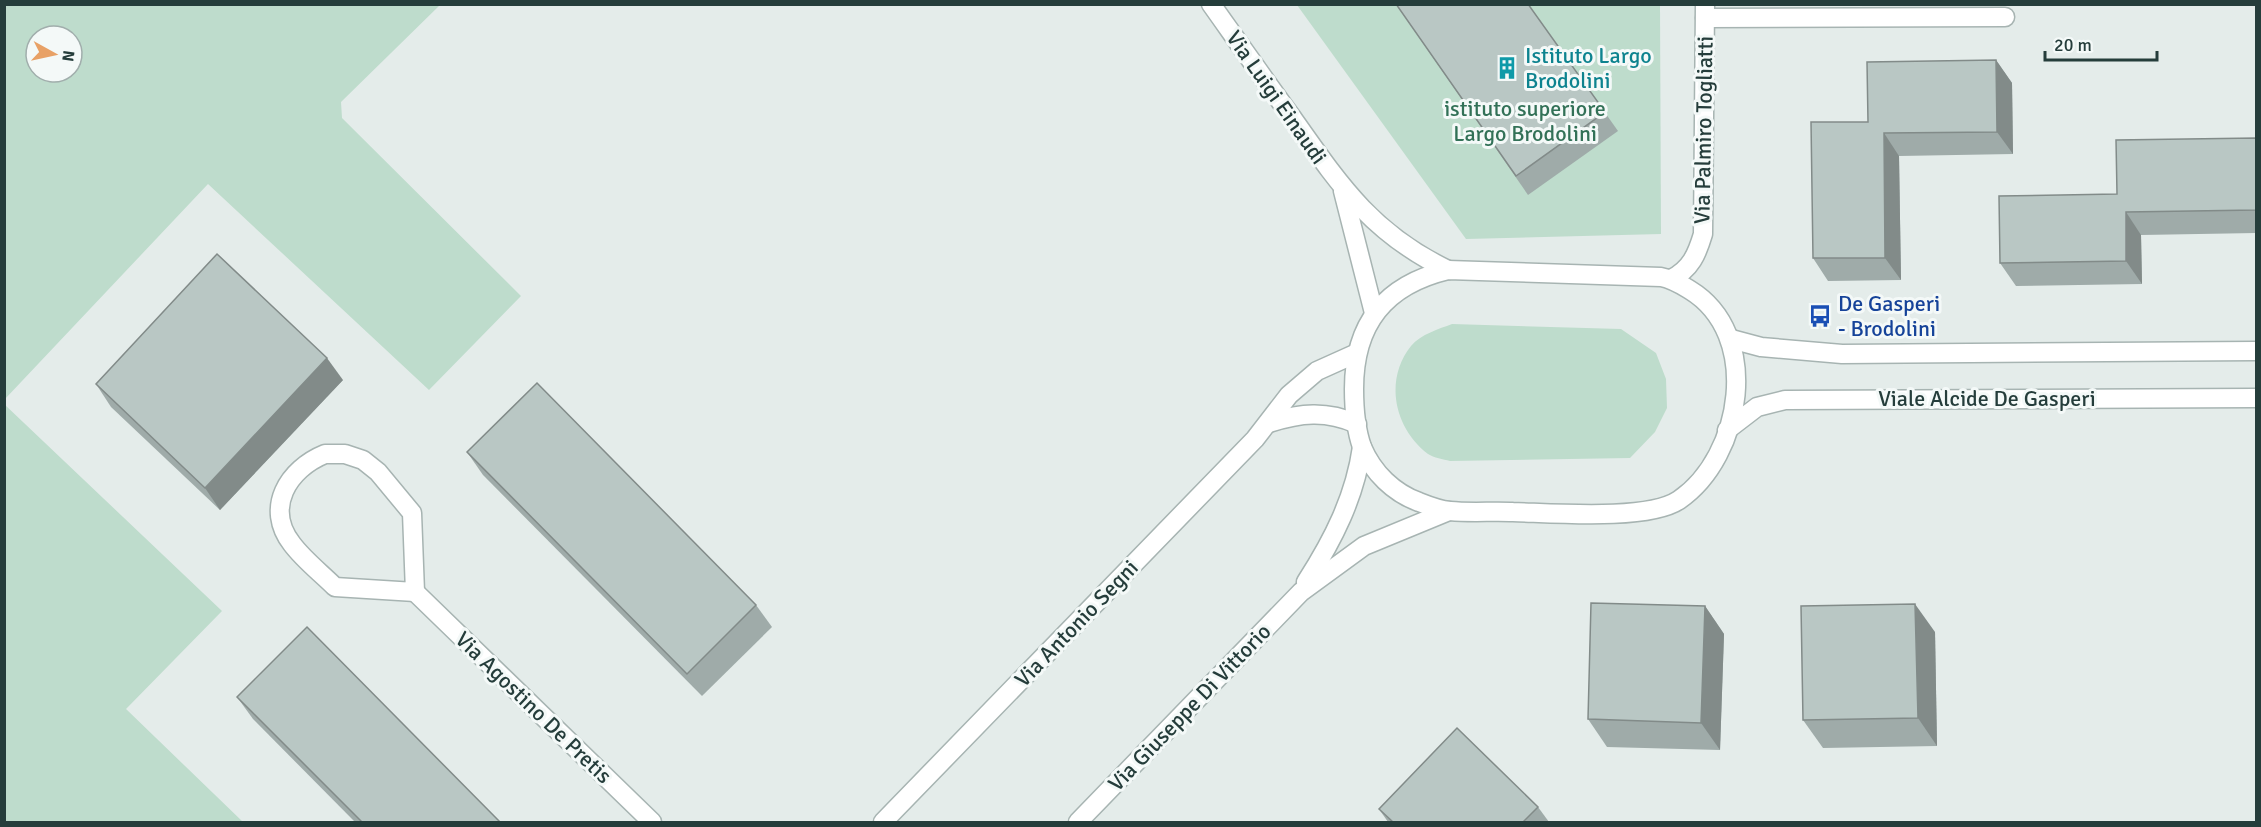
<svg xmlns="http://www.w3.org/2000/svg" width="2261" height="827" font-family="Signika,sans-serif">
	<rect width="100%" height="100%" fill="#e4ecea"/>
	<g fill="#bedccc" fill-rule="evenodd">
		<path d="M5,4l435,1 -99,97 1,16 179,178 -92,94 -221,-206 -203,215zM36,36h36v36h-36z"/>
		<polygon points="1297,5 1660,5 1661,234 1466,239"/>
		<path d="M1452,324l169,5 35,24 10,26 1,29 -12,24 -25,26 -180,3c-7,-2 -16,-3 -22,-7 -34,-26 -44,-74 -17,-108 10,-12 28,-17 41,-22z"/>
		<polygon points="4,404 222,611 126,709 243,822 5,822"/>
	</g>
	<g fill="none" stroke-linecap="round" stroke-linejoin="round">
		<g stroke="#a7b4b2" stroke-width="21">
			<polyline id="service" points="1705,18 2005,17"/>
		</g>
		<g stroke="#a7b4b2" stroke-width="21">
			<g id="minor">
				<path d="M1211,4c27,38 53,75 80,112 48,68 80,117 157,154"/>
				<polyline points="1343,191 1374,313"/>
				<path d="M1671,279c20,-10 26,-25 32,-45l2,-230"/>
				<path d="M1269,423c31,-10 57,-13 88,1"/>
				<path d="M325,454h20l18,6 15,12 34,41 3,79 -80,-5c-14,-14 -31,-27 -43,-43 -28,-36 -4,-75 33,-90z"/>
				<polyline points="415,592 652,822"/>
				<polyline points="883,822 1255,439 1289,395 1317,371 1357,353"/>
			</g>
		</g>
		<g stroke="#a7b4b2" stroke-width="21">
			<g id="tertiary">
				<path d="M1448,270l213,7c11,2 19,7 29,13 72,44 53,166 -11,210 -31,21 -127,13 -166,12 -20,-1 -42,1 -63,-1 -10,-1 -21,-5 -31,-9 -25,-9 -46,-29 -57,-55 -6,-17 -8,-39 -8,-58 0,-65 31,-104 94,-119z"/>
				<polyline points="1731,339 1761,347 1842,354 2256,351"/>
				<polyline points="1727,430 1757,407 1785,400 2256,398"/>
				<path d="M1306,582c27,-42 49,-85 56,-135"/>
				<polyline points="1078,822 1301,592 1364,546 1449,511"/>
			</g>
		</g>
		<use href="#service" stroke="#fff" stroke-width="18"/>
		<use href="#minor" stroke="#fff" stroke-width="18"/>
		<use href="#tertiary" stroke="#fff" stroke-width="18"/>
	</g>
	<g fill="#9faba9">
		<polygon points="1396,4 1528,4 1618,131 1528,195"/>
		<polygon points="1817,4 1850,4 1818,5"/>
		<polygon points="1996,60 2012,83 2013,154 1899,156 1901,280 1828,281 1813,258 1868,122"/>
		<polygon points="2256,138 2256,233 2141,235 2142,284 2016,286 2000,263 2117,194"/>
		<polygon points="343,380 220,510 111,407 96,384"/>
		<polygon points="467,452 756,605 772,627 702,696 483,475"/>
		<polygon points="1705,606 1724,634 1720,750 1607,747 1588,719"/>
		<polygon points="1935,632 1937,746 1823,748 1803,720"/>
		<polygon points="237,697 500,822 355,822 253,719"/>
		<polygon points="1538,807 1549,822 1393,822"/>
		<polygon points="1379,809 1393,822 1388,822"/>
	</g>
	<g fill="#828b89">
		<polygon points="1996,60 2012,83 2013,154 1997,132"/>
		<polygon points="1884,133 1899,156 1901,280 1885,258"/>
		<polygon points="2126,212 2141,235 2142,284 2126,261"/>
		<polygon points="327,358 343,380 220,510 205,488"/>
		<polygon points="1915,604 1935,632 1937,746 1918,718"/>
		<polygon points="1705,606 1724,634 1720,750 1701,723"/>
	</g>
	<g fill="#b9c7c4" stroke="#828b89" stroke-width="1.5">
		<polygon points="1396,4 1528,4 1605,112 1516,176"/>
		<polygon points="1996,60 1997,132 1884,133 1885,258 1813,258 1811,122 1868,122 1867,62"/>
		<polygon points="2256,138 2256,210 2126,212 2126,261 2000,263 1999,196 2117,194 2116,140"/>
		<polygon points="217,254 327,358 205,488 96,384"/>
		<polygon points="537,383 756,605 687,674 467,452"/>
		<polygon points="1591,603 1705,606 1701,723 1588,719"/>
		<polygon points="1915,604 1918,718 1803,720 1801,606"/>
		<polygon points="307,627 500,822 362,822 237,697"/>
		<polygon points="1457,728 1538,807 1523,822 1393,822 1379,809"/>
	</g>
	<defs>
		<g id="building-bare" transform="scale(1.8)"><path d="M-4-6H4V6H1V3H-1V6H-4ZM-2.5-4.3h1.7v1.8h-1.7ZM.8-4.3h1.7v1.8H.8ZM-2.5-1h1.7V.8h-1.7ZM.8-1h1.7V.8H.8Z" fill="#0f9aa8" stroke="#f4f9f8" stroke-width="2.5" paint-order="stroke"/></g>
		<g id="bus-bare" transform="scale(1.8)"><path d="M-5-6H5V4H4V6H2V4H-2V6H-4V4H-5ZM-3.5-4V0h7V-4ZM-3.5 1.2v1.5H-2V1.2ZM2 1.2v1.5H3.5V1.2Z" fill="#1a4fb4" stroke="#f4f9f8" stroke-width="2.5" paint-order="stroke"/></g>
	</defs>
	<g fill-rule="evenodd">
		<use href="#building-bare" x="1507" y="68"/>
		<use href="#bus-bare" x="1820" y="316"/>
	</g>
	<g text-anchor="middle" stroke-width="6" stroke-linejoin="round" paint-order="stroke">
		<g font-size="22" fill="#0d838f" stroke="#f4f9f8" text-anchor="start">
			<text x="1525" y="63">Istituto Largo<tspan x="1525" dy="25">Brodolini</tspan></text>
		</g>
		<g font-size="22" fill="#253d3b" stroke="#f4f9f8">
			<text transform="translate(1277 97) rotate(55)" y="8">Via Luigi Einaudi</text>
			<text transform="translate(1703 130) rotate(-89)" y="8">Via Palmiro Togliatti</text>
			<text x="1987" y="406">Viale Alcide De Gasperi</text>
			<text transform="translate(1076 623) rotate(-46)" y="8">Via Antonio Segni</text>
			<text transform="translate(534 707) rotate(44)" y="8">Via Agostino De Pretis</text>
			<text transform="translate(1189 707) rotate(-46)" y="8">Via Giuseppe Di Vittorio</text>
		</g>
		<g font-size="22" fill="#327157" stroke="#f4f9f8">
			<text x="1525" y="116">istituto superiore<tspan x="1525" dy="25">Largo Brodolini</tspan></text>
		</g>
		<g font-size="22" fill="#164399" stroke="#f4f9f8" text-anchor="start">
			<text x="1838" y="311">De Gasperi<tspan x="1838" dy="25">- Brodolini</tspan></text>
		</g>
	</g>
	<rect width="2261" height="827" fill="none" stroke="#253d3b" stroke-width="12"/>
	<g transform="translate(54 54) rotate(98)"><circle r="28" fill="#f4f9f8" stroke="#a1aeac" stroke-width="1.5"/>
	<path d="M0-4.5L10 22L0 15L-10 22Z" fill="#e8a166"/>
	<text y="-9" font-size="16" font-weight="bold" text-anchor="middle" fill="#253d3b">N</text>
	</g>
	<path d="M2045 51v9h112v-9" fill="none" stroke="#253d3b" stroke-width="3"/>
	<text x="2054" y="51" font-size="18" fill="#253d3b" stroke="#f4f9f8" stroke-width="4.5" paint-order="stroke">20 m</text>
</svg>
